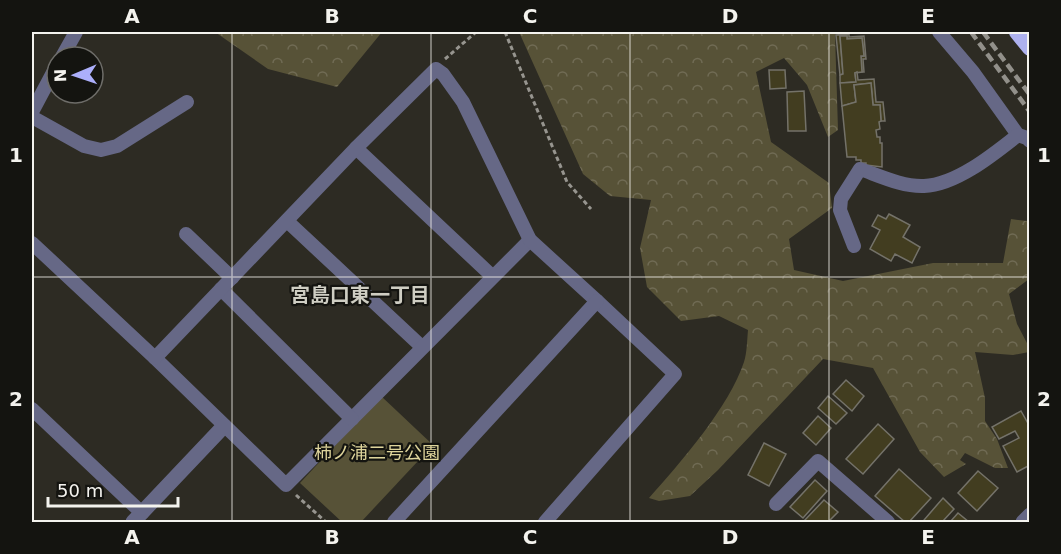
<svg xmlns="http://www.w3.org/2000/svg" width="1061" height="554" font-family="'DejaVu Sans','Noto Sans JP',sans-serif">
	<defs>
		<pattern id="forest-crowns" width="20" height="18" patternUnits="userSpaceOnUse" patternTransform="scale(1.5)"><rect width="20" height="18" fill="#575237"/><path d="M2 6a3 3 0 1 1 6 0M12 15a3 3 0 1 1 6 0" fill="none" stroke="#706b54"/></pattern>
	</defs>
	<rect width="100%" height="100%" fill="#2d2b23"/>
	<polygon fill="#575237" points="381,396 433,445 361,522 342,522 300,483"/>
	<g fill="url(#forest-crowns)">
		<polygon points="215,32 382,32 337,87 268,69"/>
		<path d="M519,32h349l-33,2 3,96 -10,7 -21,-52 -23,-27 -28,14 15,70 58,41 3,25 -43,31 5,31 49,11 90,-18h70l8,-44 16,2 3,4 -1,54 -20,15 8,30 12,23v5l-16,3 -38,-3 10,46v23l12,18 11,29h-13l-30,-15 -5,7 6,4 -22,13 -24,-25 -47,-84 -50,-9 -105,111 -28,26 -31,5 -10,-3c32,-36 80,-91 95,-136 3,-9 3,-21 4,-32l-29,-14 -38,5 -34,-34 -7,-39 11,-48 -41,-4 -27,-22z"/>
	</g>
	<g fill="#423d20" stroke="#747269" stroke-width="1.5">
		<polygon points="849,34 849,37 864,36 866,59 863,59 864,72 862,72 861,56 864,56 862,38 847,39 847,36 840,36 843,74 840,75 836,35"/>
		<polygon points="840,36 847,36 847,39 862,38 864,56 861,56 862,72 855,73 856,82 840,83 840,75 843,74"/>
		<polygon points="769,70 785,70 786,88 770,89"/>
		<polygon points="857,72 858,80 874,79 876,102 883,102 885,121 881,121 880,105 873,105 871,83 854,85 856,102 842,106 840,83 856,82 855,73"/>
		<polygon points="871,83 873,105 880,105 881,121 879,122 880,129 876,130 877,137 880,137 880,143 882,143 882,167 866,165 866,163 861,163 861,160 856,160 856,157 847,157 842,106 856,102 854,85"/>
		<polygon points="804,91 806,131 788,131 787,92"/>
		<polygon points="889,214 910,225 903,237 920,247 912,263 895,254 891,261 870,249 880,230 872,226 878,215 886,219"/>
		<polygon points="846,380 864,396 852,411 833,394"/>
		<polygon points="828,396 847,413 836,424 818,408"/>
		<polygon points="1021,411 1030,427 1030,465 1017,472 1003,446 1019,438 1015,431 999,439 992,427"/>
		<polygon points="818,416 831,428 816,445 803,433"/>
		<polygon points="878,424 894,439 863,474 846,459"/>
		<polygon points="764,443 786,454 769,486 748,475"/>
		<polygon points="899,469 931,498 909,522 905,522 875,496"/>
		<polygon points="978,471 998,488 977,511 958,493"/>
		<polygon points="815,480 827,491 803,518 790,507"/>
		<polygon points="943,498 954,509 942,522 927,522 924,520"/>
		<polygon points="824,500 838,512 828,522 806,522 804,521"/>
		<polygon points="958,513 969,522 950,522"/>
	</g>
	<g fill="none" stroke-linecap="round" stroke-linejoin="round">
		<g stroke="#97958f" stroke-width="3" stroke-dasharray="4.5 3" stroke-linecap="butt">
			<polyline points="505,32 567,182 591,209"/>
			<polyline points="445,59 476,32"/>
			<polyline points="296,495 326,522"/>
		</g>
		<g stroke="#666886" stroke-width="14">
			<polyline points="939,32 973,72 1018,135 1027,138 1030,141"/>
			<polyline points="62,57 76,32"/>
			<polyline points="32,112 57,65"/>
			<polyline points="32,117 84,146 101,150 117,146 187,102"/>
			<polyline points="356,148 492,276"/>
			<polyline points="287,221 422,347"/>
			<polyline points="186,234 232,278"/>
			<polyline points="32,243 155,358 286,485 530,240"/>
			<path d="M854,246l-14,-36 1,-11 19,-30c20,7 43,18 64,17 32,-1 70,-32 94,-51"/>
			<polyline points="221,289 352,419"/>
			<polyline points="155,358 356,148 436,69 443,74 463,102 530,240 597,301 675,374 545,522"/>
			<polyline points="32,409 142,513"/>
			<polyline points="776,504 818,461 888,522"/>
			<polyline points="394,522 597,301"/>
		</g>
		<g stroke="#666886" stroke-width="15">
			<polyline points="133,522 224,426"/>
			<polyline points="1023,522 1030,515"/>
		</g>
		<polyline stroke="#aeb1ee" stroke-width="16" points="1017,32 1030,48"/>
		<g stroke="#92908a" stroke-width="4.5" stroke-dasharray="9 4.5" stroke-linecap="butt">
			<polyline points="971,32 1030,112"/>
			<polyline points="983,32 1030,95"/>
		</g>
	</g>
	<path fill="none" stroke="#f4f3ee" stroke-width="1.5" stroke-opacity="0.55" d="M232,32v490M431,32v490M630,32v490M829,32v490M32,277h998"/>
	<g text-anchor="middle" stroke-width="4.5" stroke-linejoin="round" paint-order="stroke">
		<g font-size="18" fill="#ded49b" stroke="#141410">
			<text x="377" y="459">柿ノ浦二号公園</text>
		</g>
		<g font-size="20" font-weight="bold" fill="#cfcec3" stroke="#141410">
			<text x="360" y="302">宮島口東一丁目</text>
		</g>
	</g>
	<rect width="1061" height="554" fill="none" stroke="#141410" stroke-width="66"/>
	<g transform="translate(75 75) rotate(268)"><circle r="28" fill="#141410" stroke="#6e6d69" stroke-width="1.5"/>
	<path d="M0-4.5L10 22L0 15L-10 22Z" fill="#acaffb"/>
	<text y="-9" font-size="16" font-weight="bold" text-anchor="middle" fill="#f4f3ee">N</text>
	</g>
	<path d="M48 497v9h130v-9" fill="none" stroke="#f4f3ee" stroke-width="3"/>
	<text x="57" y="497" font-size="18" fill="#f4f3ee" stroke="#141410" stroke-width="4.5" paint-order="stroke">50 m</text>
	<rect x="33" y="33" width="995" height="488" fill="none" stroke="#f4f3ee" stroke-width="2"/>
	<g font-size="20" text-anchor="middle" font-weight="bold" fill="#f4f3ee">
		<text x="132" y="23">A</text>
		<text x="332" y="23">B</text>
		<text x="530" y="23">C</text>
		<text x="730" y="23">D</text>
		<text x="928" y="23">E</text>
		<text x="16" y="162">1</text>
		<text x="1044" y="162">1</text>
		<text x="16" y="406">2</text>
		<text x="1044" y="406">2</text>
		<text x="132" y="544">A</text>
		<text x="332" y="544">B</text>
		<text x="530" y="544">C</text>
		<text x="730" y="544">D</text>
		<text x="928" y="544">E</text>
	</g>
</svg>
